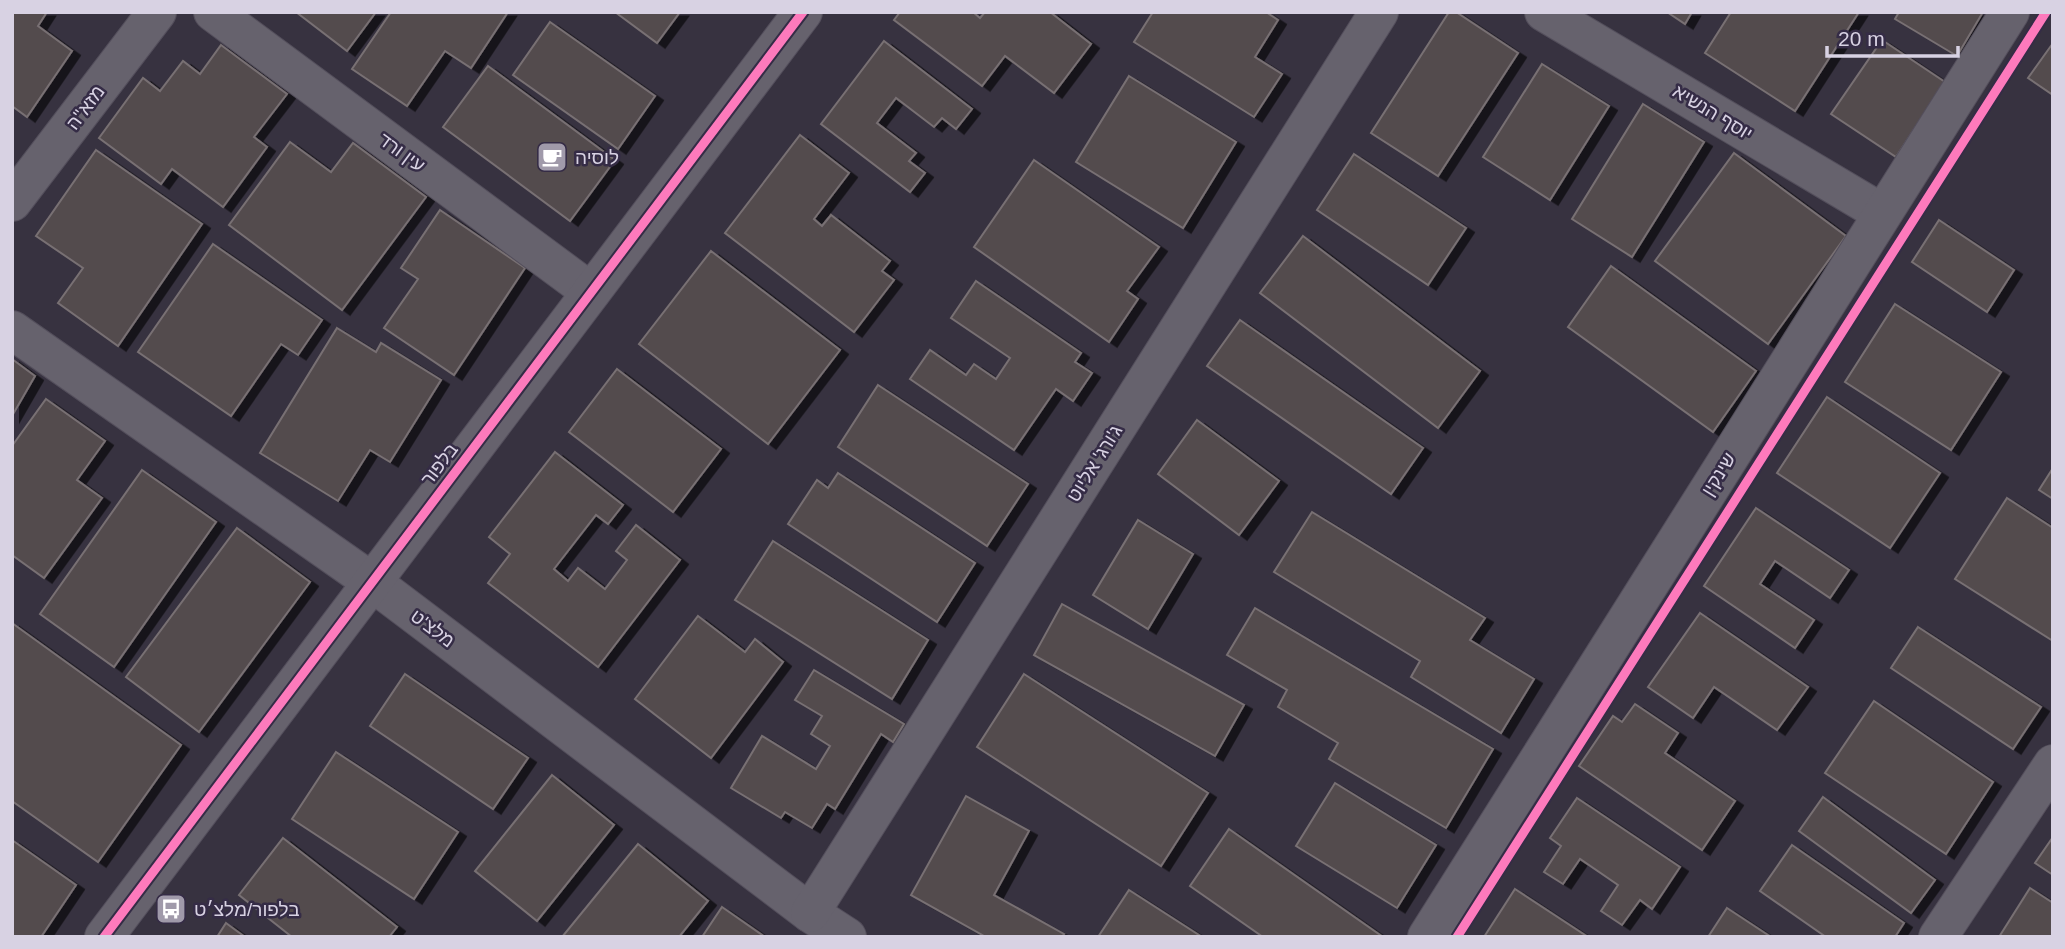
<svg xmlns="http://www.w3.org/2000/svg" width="2065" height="949" font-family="Helvetica,Heebo,sans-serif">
	<defs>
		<filter id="shadow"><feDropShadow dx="8" dy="4.5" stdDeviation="0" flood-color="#0009"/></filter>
	</defs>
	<rect width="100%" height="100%" fill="#373240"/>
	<g fill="#534b4e" stroke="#787073" stroke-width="2" filter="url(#shadow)">
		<polygon points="12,12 47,12 38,26 72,51 27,117 12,106"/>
		<polygon points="296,12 376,12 347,51"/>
		<polygon points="391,12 508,12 471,68 445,51 407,106 352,69"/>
		<polygon points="615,12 680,12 657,43"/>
		<polygon points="900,12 973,12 980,18 985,12 1050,12 1091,44 1054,93 1005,56 982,86 894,20"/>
		<polygon points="1153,12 1266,12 1278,20 1255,57 1282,74 1254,117 1134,42"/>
		<polygon points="1449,12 1456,12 1518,53 1438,176 1371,133"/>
		<polygon points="1667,12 1692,12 1685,24"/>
		<polygon points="1731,12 1859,12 1795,111 1705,53"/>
		<polygon points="1899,12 1983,12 1957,56 1895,19"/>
		<polygon points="550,22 655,96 618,149 513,75"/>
		<polygon points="1882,40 1945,82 1896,157 1831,114"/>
		<polygon points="884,41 972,109 956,129 942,118 934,127 896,98 877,123 916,153 909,161 925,173 910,192 821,124"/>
		<polygon points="2053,43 2053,95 2028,78"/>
		<polygon points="221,45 287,94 254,137 267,147 223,207 172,169 161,184 99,138 143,78 160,91 183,61 200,74"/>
		<polygon points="1542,64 1609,106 1550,200 1483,157"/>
		<polygon points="488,66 615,160 570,221 443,127"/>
		<polygon points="1129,76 1236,142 1183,228 1076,162"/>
		<polygon points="1643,104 1704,142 1632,257 1572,219"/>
		<polygon points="800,135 849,173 814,219 822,226 831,215 890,261 882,271 894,280 854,332 725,233"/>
		<polygon points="290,142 331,172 353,143 426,197 342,310 229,225"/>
		<polygon points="96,150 202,224 118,346 58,303 83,268 36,236"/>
		<polygon points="1734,153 1846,236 1768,344 1655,261"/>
		<polygon points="1354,154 1466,228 1428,285 1317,210"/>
		<polygon points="1034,160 1159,247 1127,291 1138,299 1109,342 974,247"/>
		<polygon points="440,210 525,268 454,375 384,328 418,279 401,268"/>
		<polygon points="1939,220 2014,270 1987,312 1912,262"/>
		<polygon points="1303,236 1480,371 1438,428 1260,293"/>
		<polygon points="213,244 322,320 298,355 281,344 231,416 138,352"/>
		<polygon points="711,251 840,350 768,444 639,344"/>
		<polygon points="1611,266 1756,371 1713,432 1568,327"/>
		<polygon points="976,281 1081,353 1075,362 1092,373 1073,401 1056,389 1014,450 910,379 930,350 966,375 974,364 996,379 1010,358 951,318"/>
		<polygon points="1895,304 2001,372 1951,450 1845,382"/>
		<polygon points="1240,320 1423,448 1391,494 1207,366"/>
		<polygon points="337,328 376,352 381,343 441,380 390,462 370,450 338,501 260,453"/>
		<polygon points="12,359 35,376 12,416"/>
		<polygon points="617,369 721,449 673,512 569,432"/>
		<polygon points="878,385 1028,484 987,546 838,447"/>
		<polygon points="1827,397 1940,473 1890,548 1777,473"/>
		<polygon points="46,399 105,441 77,480 102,498 44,578 12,555 12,446"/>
		<polygon points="1197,420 1279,481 1239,535 1158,474"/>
		<polygon points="555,452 623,505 608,524 596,515 554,569 568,581 578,568 605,589 627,560 616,551 636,525 680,560 598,667 488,583 510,554 489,537"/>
		<polygon points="2053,468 2053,499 2039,490"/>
		<polygon points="142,470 216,522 114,667 40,614"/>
		<polygon points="838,473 975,563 937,622 788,524 817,480 828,488"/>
		<polygon points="2007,498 2053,528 2053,641 1955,579"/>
		<polygon points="1756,508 1849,570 1830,598 1775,561 1760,584 1814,620 1795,648 1704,586"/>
		<polygon points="1312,512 1485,618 1470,640 1534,679 1501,733 1411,677 1420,661 1274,572"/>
		<polygon points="1138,520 1193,554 1148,629 1093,595"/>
		<polygon points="237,528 310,582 199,732 126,677"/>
		<polygon points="773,541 928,640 892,699 735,600"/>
		<polygon points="1062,604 1244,705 1215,756 1034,655"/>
		<polygon points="1255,608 1493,749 1446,828 1329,759 1338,743 1278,707 1287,690 1227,655"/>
		<polygon points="1700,613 1808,687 1777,730 1714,687 1693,718 1648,687"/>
		<polygon points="698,616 745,652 755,639 783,662 711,758 635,699"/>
		<polygon points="12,623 181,745 98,862 12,801"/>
		<polygon points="1918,627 2041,707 2013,749 1891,668"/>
		<polygon points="814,670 904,724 893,742 881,734 835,809 827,804 812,828 785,812 781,818 731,788 762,736 816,769 830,746 811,734 822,716 795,700"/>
		<polygon points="405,674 528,758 493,809 370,726"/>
		<polygon points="1024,674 1208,793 1161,866 977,747"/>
		<polygon points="1874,701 1993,782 1946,854 1825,773"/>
		<polygon points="1635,704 1678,733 1665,753 1735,801 1702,850 1579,766 1613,716 1622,722"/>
		<polygon points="336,752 458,832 414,899 292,819"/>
		<polygon points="552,775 614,825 537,921 475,871"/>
		<polygon points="1335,783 1436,845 1397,908 1296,846"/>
		<polygon points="966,796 1029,831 994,895 1064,934 1062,937 986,937 911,895"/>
		<polygon points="1823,797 1935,880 1911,913 1799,831"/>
		<polygon points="1577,798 1680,867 1652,909 1640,900 1622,925 1601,911 1618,885 1580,859 1563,884 1544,872 1561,846 1550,838"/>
		<polygon points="1229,829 1383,937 1263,937 1190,886"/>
		<polygon points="2053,837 2053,875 2035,863"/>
		<polygon points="283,838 397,927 389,937 292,937 239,895"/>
		<polygon points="12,840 76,885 41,937 12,937"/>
		<polygon points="638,844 708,901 679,937 562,937"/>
		<polygon points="1792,845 1904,923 1895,937 1826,937 1760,891"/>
		<polygon points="2030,888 2053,903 2053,937 1999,937"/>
		<polygon points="1515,889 1588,937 1484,937"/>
		<polygon points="1129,890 1202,937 1098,937"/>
		<polygon points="722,907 765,937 702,937"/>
		<polygon points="1727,908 1771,937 1708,937"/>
		<polygon points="226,923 245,937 217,937"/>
	</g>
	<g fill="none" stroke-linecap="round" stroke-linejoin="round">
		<g stroke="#544f5c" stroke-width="40">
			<g id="street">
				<polyline points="213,12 591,292"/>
				<polyline points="1544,12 1882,213"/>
				<polyline points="12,202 157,12"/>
				<polyline points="12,330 372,582 810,913 847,937"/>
				<polyline points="810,913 1379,12"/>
				<polyline points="104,937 803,12"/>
				<polyline points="1427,937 2010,12"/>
				<polyline points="1938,937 2053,764"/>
			</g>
		</g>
		<use href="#street" stroke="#66626d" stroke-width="38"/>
		<g stroke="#352c46" stroke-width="13">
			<g id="cycleway">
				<polyline points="104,937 803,12"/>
				<polyline points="1457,937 2046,12"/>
			</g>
		</g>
		<use href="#cycleway" stroke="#fd7abc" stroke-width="9"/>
	</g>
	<defs>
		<g id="cafe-square" transform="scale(1.575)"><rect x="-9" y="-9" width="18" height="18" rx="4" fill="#a09aaa" stroke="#352c46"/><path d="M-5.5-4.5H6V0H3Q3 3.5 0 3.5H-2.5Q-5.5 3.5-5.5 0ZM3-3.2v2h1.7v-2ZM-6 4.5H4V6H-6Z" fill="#fff"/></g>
		<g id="bus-square" transform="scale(1.575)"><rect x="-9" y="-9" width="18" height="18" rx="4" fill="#a09aaa" stroke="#352c46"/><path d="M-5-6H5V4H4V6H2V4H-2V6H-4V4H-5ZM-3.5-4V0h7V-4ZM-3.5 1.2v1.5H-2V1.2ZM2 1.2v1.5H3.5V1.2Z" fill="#fff"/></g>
	</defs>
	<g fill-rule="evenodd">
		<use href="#cafe-square" x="552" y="157"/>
		<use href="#bus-square" x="171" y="909"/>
	</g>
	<g text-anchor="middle" stroke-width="5" stroke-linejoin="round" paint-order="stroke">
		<g font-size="19" fill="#d8d2e3" stroke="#352c46">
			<text transform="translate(85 107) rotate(-53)" y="7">מזא"ה</text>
			<text transform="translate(1713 112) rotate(31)" y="7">יוסף הנשיא</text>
			<text transform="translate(402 152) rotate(36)" y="7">עין ורד</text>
			<text transform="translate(1094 463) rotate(-58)" y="7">ג'ורג' אליוט</text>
			<text transform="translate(439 464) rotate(-53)" y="7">בלפור</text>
			<text transform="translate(1718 474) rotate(-58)" y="7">שינקין</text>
			<text transform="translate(433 628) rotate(37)" y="7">מלצ'ט</text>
		</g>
		<g font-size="19" fill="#d8d2e3" stroke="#352c46" text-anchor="start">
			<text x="575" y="164">לוסיה</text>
			<text x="194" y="916">בלפור/מלצ׳ט</text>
		</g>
	</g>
	<rect width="2065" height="949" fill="none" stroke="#d8d2e3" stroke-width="28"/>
	<path d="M1827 46v10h131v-10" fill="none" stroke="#d8d2e3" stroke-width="3.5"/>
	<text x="1838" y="46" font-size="21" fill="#d8d2e3" stroke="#352c46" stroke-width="5" paint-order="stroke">20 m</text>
</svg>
